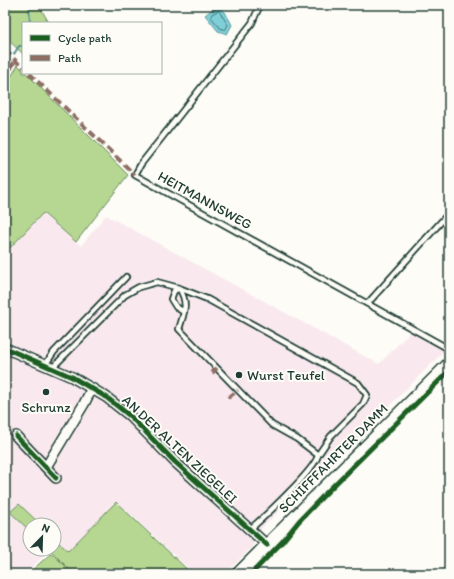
<svg xmlns="http://www.w3.org/2000/svg" width="454" height="579" font-family="Itim,sans-serif">
	<rect width="100%" height="100%" fill="#fdfcf7"/>
	<filter id="ink" filterUnits="userSpaceOnUse"><feTurbulence type="fractalNoise" baseFrequency=".025" numOctaves="2"/><feDisplacementMap in="SourceGraphic" scale="8" xChannelSelector="R" yChannelSelector="G"/><feConvolveMatrix kernelMatrix="1 2 1 2 8 2 1 2 1" color-interpolation-filters="sRGB"/></filter>
	<g filter="url(#ink)">
		<polygon fill="#f9e9ee" points="43,213 81,246 106,215 379,364 411,331 445,350 337,459 264,525 251,548 225,574 194,574 116,501 68,551 54,538 54,525 41,525 19,504 10,512 30,531 30,549 50,550 25,574 5,574 5,247 9,249"/>
		<g fill="#b5d791" stroke="#6a8a62">
			<polygon points="5,5 39,5 49,23 23,23 23,54 5,37"/>
			<polygon points="18,65 23,70 23,73 26,73 128,175 76,242 43,213 9,249 5,247 5,87"/>
			<polygon points="116,502 192,574 28,574 51,553 69,569 49,549 54,549 54,538 68,551"/>
			<polygon points="19,504 41,525 30,525 30,531 10,512"/>
		</g>
		<polygon fill="#7fcfd8" stroke="#599596" points="219,7 225,12 232,25 227,34 218,31 205,15 214,8"/>
		<g fill="none" stroke-linecap="round" stroke-linejoin="round">
			<polygon stroke="#457776" stroke-width="1" points="219,11 228,25 225,30 220,28 211,17 212,14"/>
			<g stroke="#599596" stroke-width="2">
				<polyline points="29,5 30,23"/>
				<polyline points="14,54 19,46 23,46"/>
				<polyline points="5,65 9,59"/>
			</g>
			<g stroke="#1f3d34" stroke-width="8">
				<g id="lane">
					<polyline points="260,5 252,23 141,164 135,175 449,349"/>
					<polyline points="368,303 449,213"/>
					<polyline points="45,365 54,352 126,277"/>
					<path d="M52,368l73,-73 14,-8 18,-5 22,6 28,11 151,84 9,12 -4,9 -32,32 -13,19 -21,-16 -25,-14 -93,-96c5,-16 10,-26 0,-41l-5,3 -3,8 5,8 8,5"/>
					<path d="M249,530c13,-11 67,-61 69,-75"/>
				</g>
			</g>
			<g stroke="#1f3d34" stroke-width="12">
				<g id="street">
					<polyline points="5,348 72,377 106,397 130,416 175,462 267,545"/>
					<polyline points="16,436 56,478"/>
					<polyline points="46,467 84,404 92,388"/>
				</g>
			</g>
			<g stroke="#1f3d34" stroke-width="15">
				<polyline id="secondary" points="238,574 449,364"/>
			</g>
			<use href="#lane" stroke="#fdfcf7" stroke-width="4.5"/>
			<use href="#street" stroke="#fdfcf7" stroke-width="9"/>
			<use href="#secondary" stroke="#fdfcf7" stroke-width="12"/>
			<g stroke="#8d6e63" stroke-width="4" stroke-dasharray="8 4" stroke-linecap="butt">
				<polyline points="5,50 23,68"/>
				<polyline points="29,73 135,175"/>
				<polyline points="5,80 15,60"/>
				<polyline points="212,373 217,368"/>
				<polyline points="228,398 238,390"/>
			</g>
			<g stroke="#fdfcf7" stroke-width="8">
				<g id="cycleway">
					<polyline points="5,348 72,377 106,397 130,416 175,462 267,545"/>
					<polyline points="16,436 56,478"/>
					<polyline points="251,574 282,542 299,521 328,491 449,371"/>
				</g>
			</g>
			<use href="#cycleway" stroke="#1b5e20" stroke-width="5"/>
		</g>
	</g>
	<g fill="#1f3d34" stroke="#fdfcf7" stroke-width="1.5">
		<circle cx="239" cy="375" r="4"/>
		<circle cx="46" cy="392" r="4"/>
	</g>
	<g text-anchor="middle" stroke-width="4" stroke-linejoin="round" paint-order="stroke">
		<g font-size="14" fill="#1f3d34" stroke="#fdfcf7">
			<text transform="translate(205 200) rotate(29)" y="5">HEITMANNSWEG</text>
			<text transform="translate(180 449) rotate(43)" y="5">AN DER ALTEN ZIEGELEI</text>
			<text transform="translate(333 458) rotate(-45)" y="5">SCHIFFFAHRTER DAMM</text>
		</g>
		<g font-size="14" fill="#1f3d34" stroke="#fdfcf7" text-anchor="start">
			<text x="247" y="380">Wurst Teufel</text>
			<text x="46" y="412" text-anchor="middle">Schrunz</text>
		</g>
	</g>
	<rect width="454" height="579" fill="none" stroke="#fdfcf7" stroke-width="20"/>
	<rect x="10" y="10" width="434" height="559" fill="none" stroke="#1f3d34" stroke-width="1.5" filter="url(#ink)"/>
	<rect x="22" y="22" width="140" height="52" fill="#fdfcf7" stroke="#a4b0a9"/>
	<rect x="30" y="35" width="20" height="6" fill="#1b5e20" stroke="#a4b0a9"/>
	<text x="58" y="42" font-size="12" fill="#1f3d34">Cycle path</text>
	<rect x="30" y="55" width="20" height="6" fill="#8d6e63" stroke="#a4b0a9"/>
	<text x="58" y="62" font-size="12" fill="#1f3d34">Path</text>
	<g transform="translate(42 537) rotate(23)"><circle r="19" fill="#fdfcf7" stroke="#a4b0a9"/>
	<path d="M0-3L7 15L0 10L-7 15Z" fill="#1f3d34"/>
	<text y="-6" font-size="11" font-weight="bold" text-anchor="middle" fill="#1f3d34">N</text>
	</g>
</svg>
